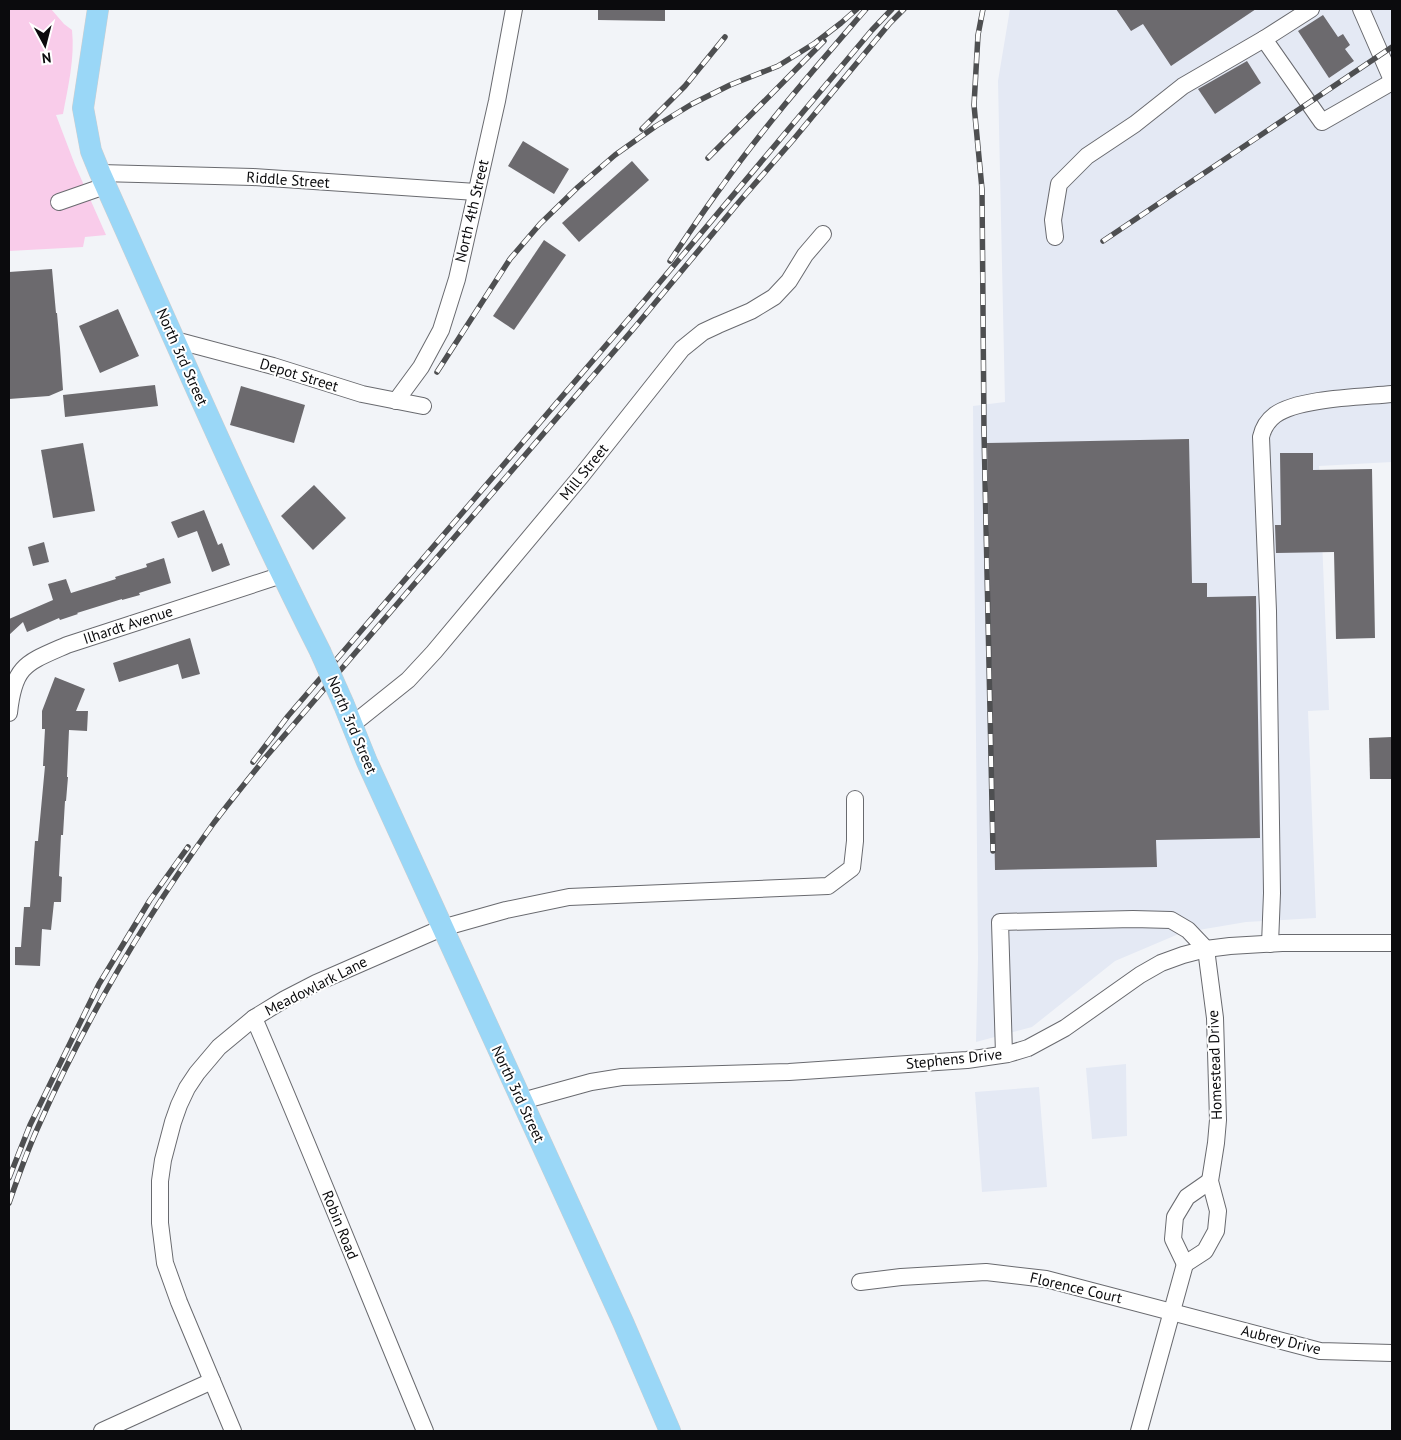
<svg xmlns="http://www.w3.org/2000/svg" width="1401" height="1440" font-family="'PT Sans',sans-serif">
	<rect width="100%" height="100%" fill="#f2f4f8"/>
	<g fill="#e4e9f4">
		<polygon points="1010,9 1392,9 1392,462 1319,466 1329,710 1308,711 1316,918 1246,922 1181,933 1115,961 1032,1027 976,1042 978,958 973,406 1005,402 998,81"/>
		<polygon points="1126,1064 1127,1136 1092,1139 1086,1068"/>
		<polygon points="1039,1087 1047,1187 982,1192 975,1092"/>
	</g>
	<path fill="#f9ccea" d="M9,9h42l13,15 8,6c3,28 -4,57 -9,84l-7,1 19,50 31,70 -21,2 -2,10 -74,4z"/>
	<g fill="#6c6a6e">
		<polygon points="598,9 665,9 665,21 598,20"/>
		<polygon points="1116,9 1256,9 1171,66 1143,24 1131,31"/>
		<polygon points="1323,15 1338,37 1343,34 1350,45 1345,49 1354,61 1329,78 1298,31"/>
		<polygon points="1247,61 1261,83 1215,114 1198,89"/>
		<polygon points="523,141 569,169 554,194 508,166"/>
		<polygon points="632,161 649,180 579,242 562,223"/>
		<polygon points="544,240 566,255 514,330 493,316"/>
		<polygon points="52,269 56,313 57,313 60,348 63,390 49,396 9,399 9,272"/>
		<polygon points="118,309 139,356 100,373 79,326"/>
		<polygon points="155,385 158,406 65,417 63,395"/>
		<polygon points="241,386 305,405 294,443 230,425"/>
		<polygon points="1189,439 1192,583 1207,583 1207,597 1256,596 1260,838 1156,840 1157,867 995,870 987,443"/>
		<polygon points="83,443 95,511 53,518 41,450"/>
		<polygon points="1280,453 1313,453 1313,470 1372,469 1375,638 1336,639 1334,552 1276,553 1275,525 1281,525"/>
		<polygon points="314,485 346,518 313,550 281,516"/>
		<polygon points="204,510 218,545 222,543 230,565 212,572 197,531 178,538 171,522"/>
		<polygon points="44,542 49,562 33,566 28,547"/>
		<polygon points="164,558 171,583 139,593 140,595 122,600 122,599 77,613 78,614 60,620 59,618 27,632 23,622 9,635 9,619 53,600 48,584 66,579 71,593 116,579 115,577 147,567 146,564"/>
		<polygon points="190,638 200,674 182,679 178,664 119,682 113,663"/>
		<polygon points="55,677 85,689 76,711 88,711 87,731 69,730 67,777 68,777 66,801 65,801 63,835 61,835 59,876 62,877 61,902 54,902 51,930 42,929 40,966 15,965 15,947 21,947 24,907 30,907 35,841 38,841 45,766 43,766 45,729 42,729 42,711"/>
		<polygon points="1392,737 1392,779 1370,779 1369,738"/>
	</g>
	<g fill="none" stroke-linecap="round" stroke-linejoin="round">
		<g stroke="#696a6f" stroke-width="18">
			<g id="minor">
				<polyline points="1311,9 1264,39 1322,122 1392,82"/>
				<polyline points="1361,9 1392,80"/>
				<polyline points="100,173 253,177 476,192"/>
				<polyline points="59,202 105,186"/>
				<polyline points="1055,237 1053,220 1059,184 1087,156 1135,124 1183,86 1264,39"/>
				<polyline points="175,340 273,366 362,394 423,406"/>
				<polyline points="396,401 421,367 441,330 457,279 497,101 514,9"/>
				<path d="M9,713c5,-48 17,-50 58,-68l215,-70"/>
				<polyline points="353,724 408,680 434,652 582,475 682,349 703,332 718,325 751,311 774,297 789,281 805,255 823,234"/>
				<path d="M1270,944l2,-51 -4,-282 -7,-174c2,-9 6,-16 14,-22 23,-17 87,-18 117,-21"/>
				<path d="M254,1018c59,137 114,276 171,413"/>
				<polyline points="1004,1054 1000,922 1133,919 1171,920 1188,930 1206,949 1215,1018 1218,1120 1216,1143 1210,1181 1218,1211 1216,1231 1205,1251 1185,1264"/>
				<polyline points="522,1101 591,1082 622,1077 789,1072 967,1060 1008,1054 1028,1048 1065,1028 1140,975 1161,963 1183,955 1206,949 1230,946 1282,943 1392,943"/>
				<polyline points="1185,1264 1173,1239 1175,1217 1187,1197 1210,1181"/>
				<polyline points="860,1282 901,1277 986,1272 1046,1279 1320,1351 1392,1353"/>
				<polyline points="102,1431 212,1381"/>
				<polyline points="233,1431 179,1302 165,1263 160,1223 160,1181 163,1160 173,1122 179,1105 187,1088 197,1073 219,1047 254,1018 285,999 316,983 442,928 506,910 569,897 828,886 852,868 855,841 855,799"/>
				<polyline points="1139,1431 1185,1264"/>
			</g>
		</g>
		<g stroke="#cececf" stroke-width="22">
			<g id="major">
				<path d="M98,9l-15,99 8,43 9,22c72,160 141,322 220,478"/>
				<polyline points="344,705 367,762 623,1322 670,1431"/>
			</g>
		</g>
		<use href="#minor" stroke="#fff" stroke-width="16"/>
		<use href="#major" stroke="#9ad7f7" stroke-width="21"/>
		<g stroke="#4e4f51" stroke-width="5.5">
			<g id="rail">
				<polyline points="983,9 978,35 974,105 982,189 984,431 993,851"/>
				<polyline points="642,129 685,86 725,37"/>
				<polyline points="708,158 824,41"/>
				<polyline points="1103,241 1392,47"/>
				<path d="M670,261c17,-25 34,-51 52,-75 44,-62 95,-120 144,-177"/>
				<polyline points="437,372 510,259 540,224 578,187 615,155 656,126 692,104 730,85 778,66 815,43 841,23 857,9"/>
				<polyline points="253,762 288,716 644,301 872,30 892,9"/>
				<polyline points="9,1178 30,1125 99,984 150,900 188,847"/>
				<path d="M9,1203c9,-26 18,-52 30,-78 47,-106 106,-207 174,-301 17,-23 35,-44 52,-66l370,-431 104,-125 54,-62 97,-117 14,-14"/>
			</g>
		</g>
		<use href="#rail" stroke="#fff" stroke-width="4" stroke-dasharray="11" stroke-linecap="butt"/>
		<g stroke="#cececf" stroke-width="22" stroke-linecap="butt">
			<polyline id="major-bridge" points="320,651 344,705"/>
		</g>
		<use href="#major-bridge" stroke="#9ad7f7" stroke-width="21"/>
	</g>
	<g text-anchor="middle" stroke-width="4" stroke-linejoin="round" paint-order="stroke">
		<g font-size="15" fill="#0b0b0d" stroke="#fff">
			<text transform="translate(288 180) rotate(4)" y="5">Riddle Street</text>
			<text transform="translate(472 211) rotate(-77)" y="5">North 4th Street</text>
			<text transform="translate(182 357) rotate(66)" y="5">North 3rd Street</text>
			<text transform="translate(299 375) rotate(17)" y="5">Depot Street</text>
			<text transform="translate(584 472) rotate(-51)" y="5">Mill Street</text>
			<text transform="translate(128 625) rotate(-18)" y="5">Ilhardt Avenue</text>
			<text transform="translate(352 725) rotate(67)" y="5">North 3rd Street</text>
			<text transform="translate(316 986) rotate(-27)" y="5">Meadowlark Lane</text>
			<text transform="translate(954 1059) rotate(-6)" y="5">Stephens Drive</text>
			<text transform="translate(1215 1065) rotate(-92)" y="5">Homestead Drive</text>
			<text transform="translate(518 1094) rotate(65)" y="5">North 3rd Street</text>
			<text transform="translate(340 1225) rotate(68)" y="5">Robin Road</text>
			<text transform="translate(1076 1288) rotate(13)" y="5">Florence Court</text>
			<text transform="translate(1281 1340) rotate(14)" y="5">Aubrey Drive</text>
		</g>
	</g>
	<rect width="1401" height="1440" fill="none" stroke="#0b0b0d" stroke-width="20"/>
	<g transform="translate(45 45) rotate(173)" stroke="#ffffff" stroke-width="4" paint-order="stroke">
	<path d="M0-4L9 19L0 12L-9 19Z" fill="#0b0b0d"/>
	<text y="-8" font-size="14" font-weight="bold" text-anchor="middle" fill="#0b0b0d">N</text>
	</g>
</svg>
